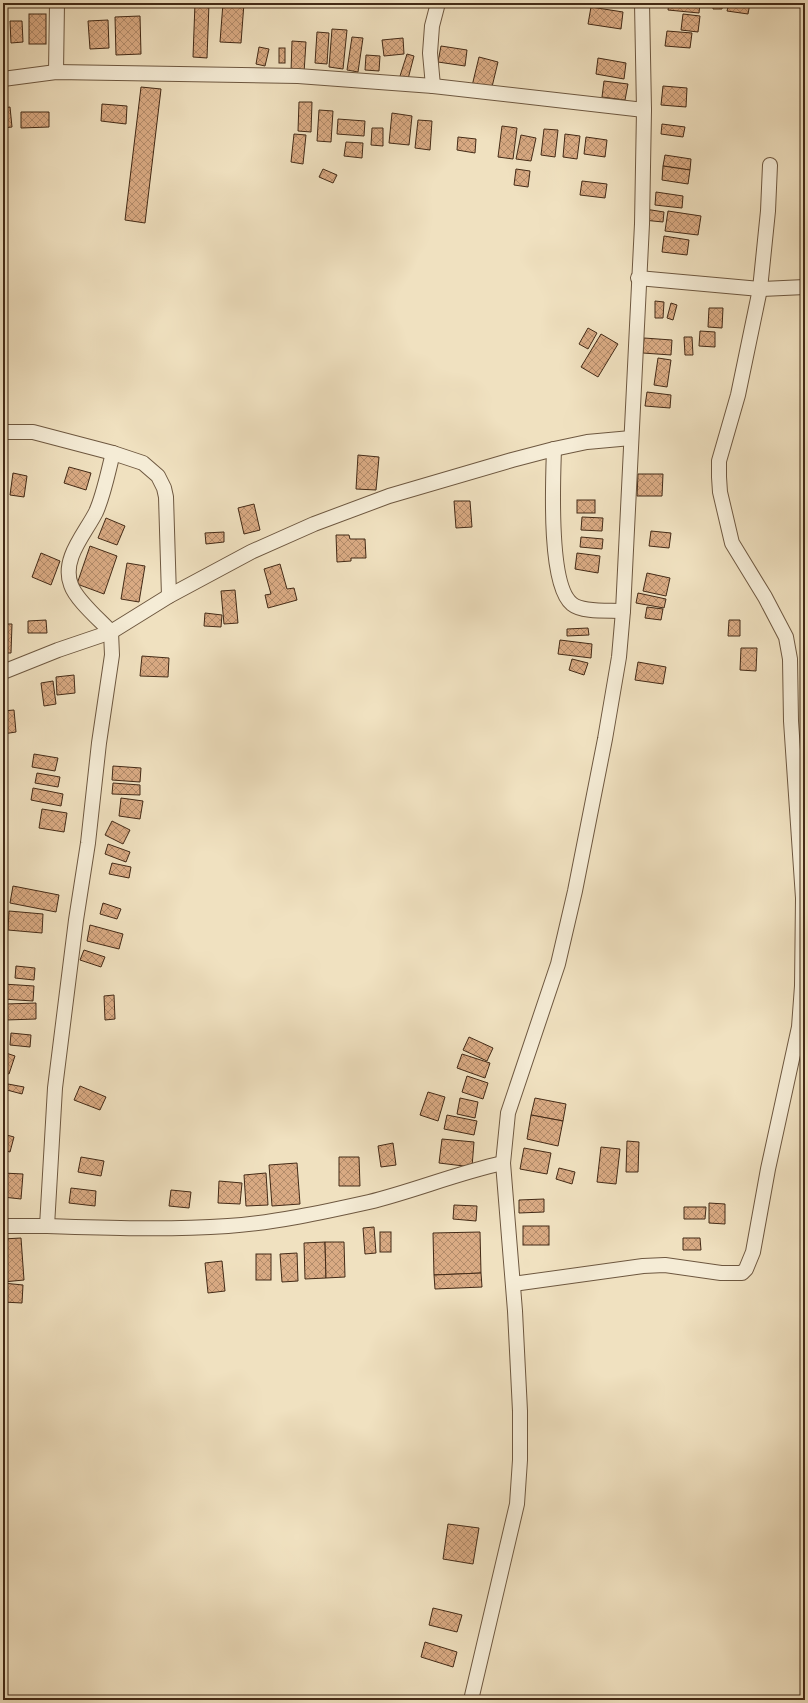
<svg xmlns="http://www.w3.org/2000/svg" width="808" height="1703" font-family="'Old Standard TT',serif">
	<defs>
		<pattern id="building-cross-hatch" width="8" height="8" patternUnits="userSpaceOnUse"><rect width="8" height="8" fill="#d9aa83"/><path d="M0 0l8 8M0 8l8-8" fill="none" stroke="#b28b6a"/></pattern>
	</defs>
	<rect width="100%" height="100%" fill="#f0e1c0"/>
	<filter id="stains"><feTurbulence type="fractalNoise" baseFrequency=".005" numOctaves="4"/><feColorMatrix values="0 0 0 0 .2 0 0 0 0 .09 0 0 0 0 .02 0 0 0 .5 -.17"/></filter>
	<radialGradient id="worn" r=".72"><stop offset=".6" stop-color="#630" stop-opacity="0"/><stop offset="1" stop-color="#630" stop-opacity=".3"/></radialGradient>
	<g fill="url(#building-cross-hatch)" stroke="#432a16">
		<polygon points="195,3 209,3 207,58 193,57"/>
		<polygon points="223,3 244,3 241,43 220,42"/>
		<polygon points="669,3 700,3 699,13 668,10"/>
		<polygon points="713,3 723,3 722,9 713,9"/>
		<polygon points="729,3 750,3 748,14 727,11"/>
		<polygon points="591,7 623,12 621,29 588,24"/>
		<rect x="29" y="14" width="17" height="30"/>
		<polygon points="683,14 700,16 698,32 681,30"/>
		<polygon points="140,16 141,54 116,55 115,17"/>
		<polygon points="3,19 5,43 3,43"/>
		<polygon points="108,20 109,48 90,49 88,21"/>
		<polygon points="10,21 22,21 23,42 11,43"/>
		<polygon points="332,29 347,30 343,69 329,67"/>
		<polygon points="667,31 692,33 690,48 665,46"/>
		<polygon points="317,32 329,33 327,64 315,63"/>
		<polygon points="352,37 363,38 358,72 347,70"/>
		<polygon points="403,38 404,54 384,56 382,40"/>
		<polygon points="292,41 306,42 304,73 291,72"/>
		<polygon points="441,46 467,50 465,66 438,62"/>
		<polygon points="259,47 269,49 265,66 256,64"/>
		<rect x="279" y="48" width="6" height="15"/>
		<polygon points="407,54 414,56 408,79 400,76"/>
		<polygon points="366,55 380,56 379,71 365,70"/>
		<polygon points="479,57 498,62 491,91 472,86"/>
		<polygon points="598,58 626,63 624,79 596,74"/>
		<polygon points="604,81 628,84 625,100 602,97"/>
		<polygon points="663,86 687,88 686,107 661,105"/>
		<polygon points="141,87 161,89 145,223 125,220"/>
		<polygon points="299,102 312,102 311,132 298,131"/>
		<polygon points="102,104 127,106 126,124 101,121"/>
		<polygon points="10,107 12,127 3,128 3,108"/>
		<polygon points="319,110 333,111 331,142 317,141"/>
		<polygon points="21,112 49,112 49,127 21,128"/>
		<polygon points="392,113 412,116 409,145 389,143"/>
		<polygon points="338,119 365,121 364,136 337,134"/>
		<polygon points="418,120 432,121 430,150 415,148"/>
		<polygon points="662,124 685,127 683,137 661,134"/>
		<polygon points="502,126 517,128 513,159 498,157"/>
		<polygon points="372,128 383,128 383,146 371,145"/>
		<polygon points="544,129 558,130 555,157 541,155"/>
		<polygon points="294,134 306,135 303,164 291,162"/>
		<polygon points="565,134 580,136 577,159 563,157"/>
		<polygon points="521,135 536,138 531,161 516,159"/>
		<polygon points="458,137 476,139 475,153 457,150"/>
		<polygon points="586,137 607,140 605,157 584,154"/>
		<polygon points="346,142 363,143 362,158 344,156"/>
		<polygon points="665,155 691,159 690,170 663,166"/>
		<polygon points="663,166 690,170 688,184 662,180"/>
		<polygon points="323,169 337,175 333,183 319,177"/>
		<polygon points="516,169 530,171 528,187 514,185"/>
		<polygon points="582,181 607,184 605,198 580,195"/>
		<polygon points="656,192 683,196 682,208 655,205"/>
		<polygon points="645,209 664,212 663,222 643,220"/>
		<polygon points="668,211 701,216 698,235 665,231"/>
		<polygon points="664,236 689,240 687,255 662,252"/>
		<polygon points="655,301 664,302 663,318 655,318"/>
		<polygon points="671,303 677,305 673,320 667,318"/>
		<polygon points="709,308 723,308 722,328 708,327"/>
		<polygon points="588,328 597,333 588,349 579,344"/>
		<polygon points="700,331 715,332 715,347 699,346"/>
		<polygon points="601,334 618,344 598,377 581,367"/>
		<polygon points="684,337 692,337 693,355 685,355"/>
		<polygon points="644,338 672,340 671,355 643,353"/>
		<polygon points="658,358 671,360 667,387 654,385"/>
		<polygon points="647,392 671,395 670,408 645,406"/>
		<polygon points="358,455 379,457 376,490 356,489"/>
		<polygon points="69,467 91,473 86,490 64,483"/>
		<polygon points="13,473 27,476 24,497 10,495"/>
		<polygon points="638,474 663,474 662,496 637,496"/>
		<rect x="577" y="500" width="18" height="13"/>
		<polygon points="454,501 470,501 472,527 456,528"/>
		<polygon points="254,504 260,530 244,534 238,508"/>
		<polygon points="582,517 603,518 602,531 581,530"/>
		<polygon points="106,518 125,526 117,545 98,538"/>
		<polygon points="651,531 671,533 669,548 649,546"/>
		<polygon points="224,532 224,542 206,544 205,533"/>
		<polygon points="336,535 349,535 350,539 365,539 366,558 351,558 351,561 337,562"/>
		<polygon points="581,537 603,539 602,549 580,547"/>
		<polygon points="90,546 117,556 104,594 77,584"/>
		<polygon points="41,553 60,561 51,585 32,577"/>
		<polygon points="577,553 600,556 598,573 575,569"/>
		<polygon points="127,563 145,566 139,602 121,599"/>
		<polygon points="280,564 287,589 294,588 297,600 268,608 265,595 271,594 264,569"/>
		<polygon points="647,573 670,578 666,596 643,591"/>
		<polygon points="235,590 238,623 224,624 221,591"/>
		<polygon points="638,593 666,599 664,608 636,603"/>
		<polygon points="647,607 663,609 661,620 645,618"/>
		<polygon points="205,613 222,615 221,627 204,626"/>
		<polygon points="46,620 47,633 28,633 28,621"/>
		<polygon points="729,620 740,620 740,636 728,636"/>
		<polygon points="3,624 12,624 11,653 3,653"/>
		<polygon points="588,628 589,635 567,636 567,629"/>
		<polygon points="560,640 592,644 591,658 558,654"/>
		<polygon points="741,648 757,648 756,671 740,670"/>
		<polygon points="142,656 169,658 168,677 140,676"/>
		<polygon points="572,659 588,663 584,675 569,670"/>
		<polygon points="638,662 666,667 663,684 635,680"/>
		<polygon points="74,675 75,693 57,695 56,677"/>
		<polygon points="53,681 56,704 44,706 41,683"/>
		<polygon points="14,710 16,732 3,734 3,711"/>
		<polygon points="34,754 58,758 55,771 32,767"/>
		<polygon points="113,766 141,768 140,782 112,780"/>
		<polygon points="37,773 60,777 58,787 35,783"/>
		<polygon points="113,783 140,785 140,795 112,794"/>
		<polygon points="33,788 63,794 61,806 31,800"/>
		<polygon points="121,798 143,801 140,819 119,816"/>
		<polygon points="42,809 67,813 64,832 39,828"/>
		<polygon points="112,821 130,830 123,844 105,835"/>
		<polygon points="108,844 130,852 126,862 105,854"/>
		<polygon points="112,863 131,867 129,878 109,874"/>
		<polygon points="13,886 59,895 56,912 10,903"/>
		<polygon points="103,903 121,909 117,919 100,914"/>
		<polygon points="9,911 43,914 42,933 8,930"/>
		<polygon points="90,925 123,934 119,949 87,941"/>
		<polygon points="84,950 105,957 101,967 80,960"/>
		<polygon points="16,966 35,968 34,980 15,978"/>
		<polygon points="3,984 34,986 33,1001 3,999"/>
		<polygon points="114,995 115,1019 105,1020 104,996"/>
		<polygon points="36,1003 36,1019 6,1020 6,1004"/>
		<polygon points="11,1033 31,1035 30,1047 10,1045"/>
		<polygon points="469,1037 493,1048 487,1061 463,1050"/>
		<polygon points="3,1052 15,1056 9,1074 3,1072"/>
		<polygon points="462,1054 490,1063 485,1078 457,1068"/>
		<polygon points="467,1076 488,1083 483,1099 462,1092"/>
		<polygon points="3,1078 7,1079 3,1093"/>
		<polygon points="8,1084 24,1087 22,1094 7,1090"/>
		<polygon points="80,1086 106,1097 100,1110 74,1100"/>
		<polygon points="428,1092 445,1097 438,1121 420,1115"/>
		<polygon points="460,1098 478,1102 475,1118 457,1114"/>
		<polygon points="535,1098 566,1104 563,1121 531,1115"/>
		<polygon points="447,1115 477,1121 474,1135 444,1129"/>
		<polygon points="531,1115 563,1121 558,1146 527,1139"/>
		<polygon points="3,1134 14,1137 10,1152 3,1150"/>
		<polygon points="442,1139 474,1142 472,1167 439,1163"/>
		<polygon points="627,1141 639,1142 638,1172 626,1172"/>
		<polygon points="393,1143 396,1165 381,1167 378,1146"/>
		<polygon points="601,1147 620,1149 616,1184 597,1182"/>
		<polygon points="524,1148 551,1153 547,1174 520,1169"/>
		<polygon points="81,1157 104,1161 101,1176 78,1172"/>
		<polygon points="339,1157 359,1157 360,1186 339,1186"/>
		<polygon points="297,1163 300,1204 272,1206 269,1165"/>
		<polygon points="559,1168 575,1172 572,1184 556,1179"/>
		<polygon points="3,1173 23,1174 21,1199 3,1197"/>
		<polygon points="266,1173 268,1205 246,1206 244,1175"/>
		<polygon points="219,1181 242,1183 240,1204 218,1203"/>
		<polygon points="71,1188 96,1191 95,1206 69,1203"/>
		<polygon points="171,1190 191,1192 189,1208 169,1206"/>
		<polygon points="544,1199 544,1212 519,1213 519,1200"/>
		<polygon points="709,1203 725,1204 725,1224 709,1223"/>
		<polygon points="454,1205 477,1206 476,1221 453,1219"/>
		<polygon points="684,1207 706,1207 705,1219 684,1219"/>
		<rect x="523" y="1226" width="26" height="19"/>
		<polygon points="374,1227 376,1253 365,1254 363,1228"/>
		<rect x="380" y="1232" width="11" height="20"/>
		<polygon points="480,1232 481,1273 434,1275 433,1233"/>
		<polygon points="21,1238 24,1280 3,1282 3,1239"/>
		<polygon points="683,1238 700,1238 701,1250 683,1250"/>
		<polygon points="325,1242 326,1278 305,1279 304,1243"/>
		<polygon points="325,1242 344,1242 345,1277 326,1278"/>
		<polygon points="297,1253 298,1281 282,1282 280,1254"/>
		<rect x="256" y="1254" width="15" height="26"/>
		<polygon points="222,1261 225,1291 208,1293 205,1263"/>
		<polygon points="481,1273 482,1287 435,1289 434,1275"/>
		<polygon points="3,1283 23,1285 22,1303 3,1302"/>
		<polygon points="448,1524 479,1528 473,1564 443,1559"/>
		<polygon points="433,1608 462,1615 457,1632 429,1625"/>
		<polygon points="425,1642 457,1652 453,1667 421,1657"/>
	</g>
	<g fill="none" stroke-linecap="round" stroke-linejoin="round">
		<g stroke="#6e5840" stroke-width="16">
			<g id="minor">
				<polyline points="56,72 57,3"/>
				<polyline points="3,79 56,72 298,76 433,86 644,110"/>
				<polyline points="433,86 430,53 432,26 438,3"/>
				<polyline points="638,278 760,289 805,287"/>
				<polyline points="3,432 33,432 113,453 143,463 158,476 164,488 166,497 169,596"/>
				<path d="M554,449c-1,31 -6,136 18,155 11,9 38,6 51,7"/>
				<polyline points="3,672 58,650 111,632 169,596 251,552 314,524 389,496 512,460 554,449 587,442 631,438"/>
				<path d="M3,1226h44l8,-138 21,-168 12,-77 11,-100 13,-88 -1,-23c-11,-12 -35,-32 -40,-47 -10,-26 14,-51 25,-73 8,-18 12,-40 17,-59"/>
				<path d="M47,1226c60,2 121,4 181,0 46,-3 96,-14 141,-24 45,-11 88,-29 134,-39"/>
				<polyline points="513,1284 643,1266 665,1265 721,1273 742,1273 746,1269 753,1252 768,1169 799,1027 802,986 803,898 791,721 790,659 786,637 765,597 732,543 720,492 719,477 719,461 738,395 760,289 768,211 770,165"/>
				<polyline points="471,1700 517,1504 520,1460 520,1411 515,1311 503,1163 508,1113 558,964 575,891 605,739 619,657 623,611 642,224 644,110 642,3"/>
			</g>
		</g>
		<use href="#minor" stroke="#f5ecd6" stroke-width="14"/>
	</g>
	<rect width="808" height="1703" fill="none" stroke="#f0e1c0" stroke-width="16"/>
	<rect x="4" y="4" width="800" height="1695" fill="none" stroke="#432a16" stroke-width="2"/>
	<rect x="8" y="8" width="792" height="1687" fill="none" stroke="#432a16"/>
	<rect width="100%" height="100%" filter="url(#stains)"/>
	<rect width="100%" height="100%" fill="url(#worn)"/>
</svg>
